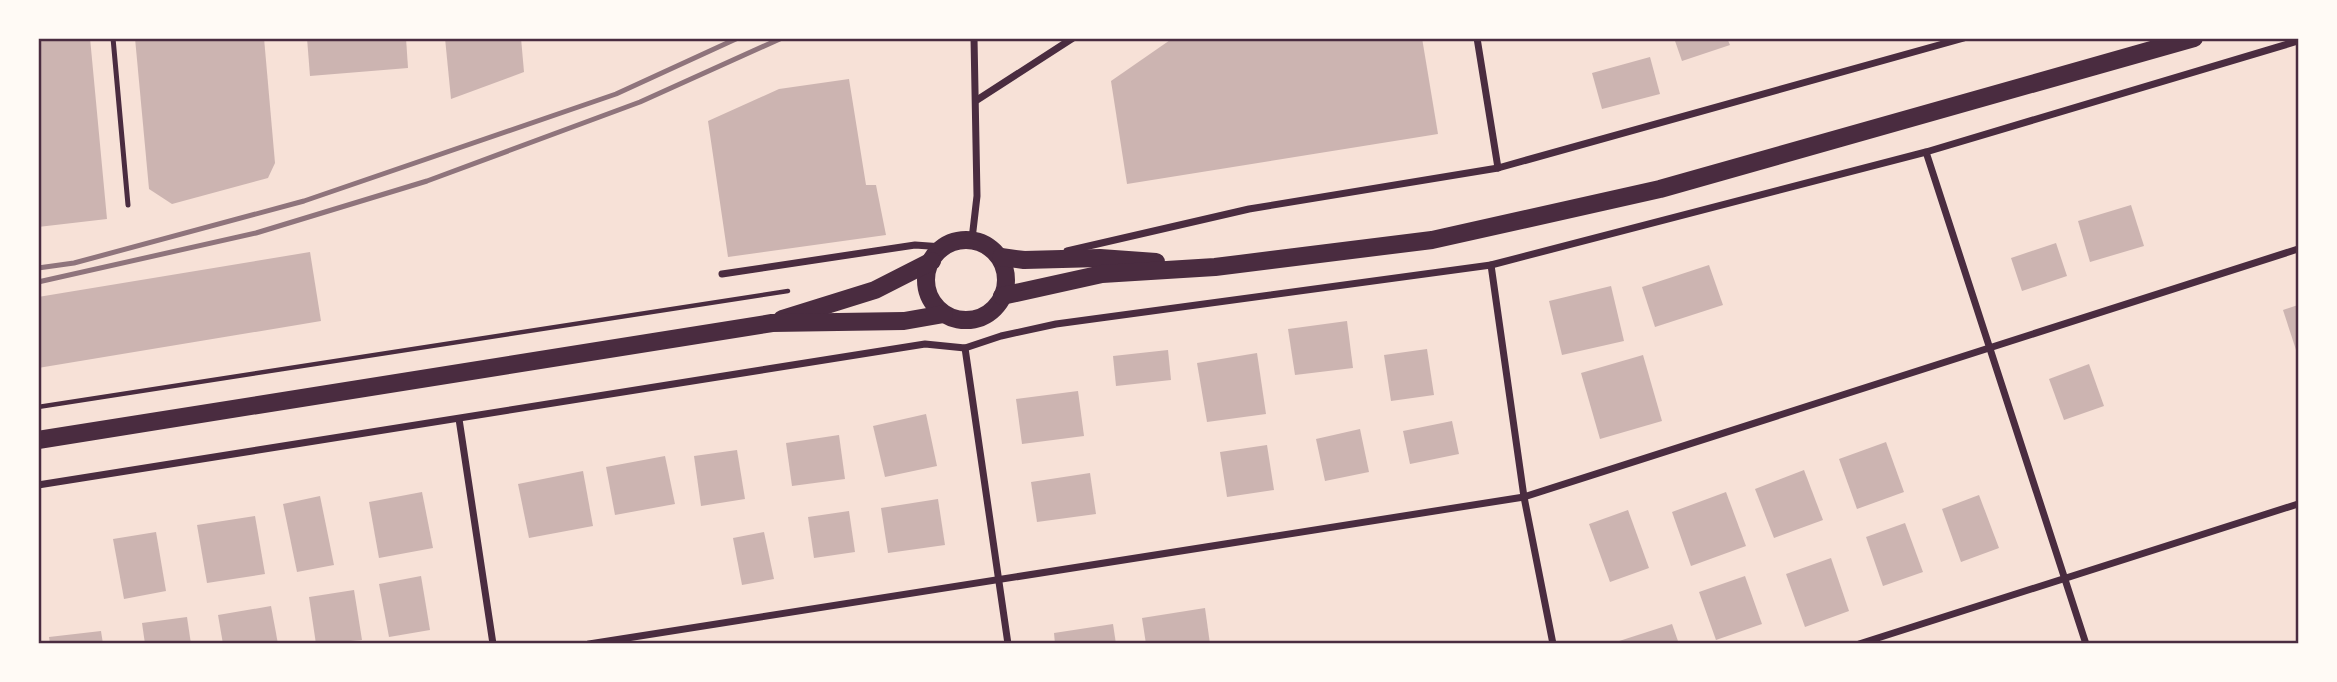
<svg xmlns="http://www.w3.org/2000/svg" width="2337" height="682" font-family="Raleway,sans-serif">
	<rect width="100%" height="100%" fill="#f7e1d7"/>
	<g fill="#ccb4b1">
		<polygon points="38,38 90,38 107,219 38,227"/>
		<polygon points="135,38 264,38 275,163 268,178 172,204 149,189"/>
		<polygon points="307,38 406,38 408,68 310,76"/>
		<polygon points="445,38 521,38 524,72 451,99"/>
		<polygon points="1173,38 1422,38 1438,134 1127,184 1111,81"/>
		<polygon points="1674,38 1727,38 1730,45 1682,61"/>
		<polygon points="1650,57 1660,94 1602,109 1592,73"/>
		<polygon points="849,79 866,185 876,185 886,235 728,257 708,121 779,89"/>
		<polygon points="2131,205 2144,246 2090,262 2078,221"/>
		<polygon points="2056,243 2067,276 2022,291 2011,258"/>
		<polygon points="310,252 321,321 38,368 38,297"/>
		<polygon points="1709,265 1723,305 1655,327 1642,287"/>
		<polygon points="1611,286 1624,341 1562,355 1549,301"/>
		<polygon points="2298,305 2298,356 2283,310"/>
		<polygon points="1347,321 1353,368 1295,375 1288,329"/>
		<polygon points="1427,349 1434,395 1391,401 1384,355"/>
		<polygon points="1168,350 1171,380 1116,386 1113,356"/>
		<polygon points="1257,353 1266,414 1207,422 1197,363"/>
		<polygon points="1643,355 1662,421 1600,439 1581,373"/>
		<polygon points="2089,364 2104,406 2064,420 2049,379"/>
		<polygon points="1078,391 1084,436 1022,444 1016,399"/>
		<polygon points="926,414 937,466 885,477 873,426"/>
		<polygon points="1452,421 1459,454 1410,464 1403,431"/>
		<polygon points="1360,429 1369,472 1325,481 1316,439"/>
		<polygon points="839,435 845,479 792,486 786,443"/>
		<polygon points="1886,442 1904,492 1857,509 1839,459"/>
		<polygon points="1267,445 1274,490 1227,497 1220,452"/>
		<polygon points="737,450 745,499 701,506 694,456"/>
		<polygon points="665,456 675,504 615,515 606,467"/>
		<polygon points="1804,470 1823,520 1774,538 1755,489"/>
		<polygon points="583,471 593,526 529,538 518,484"/>
		<polygon points="1090,473 1096,514 1037,522 1031,482"/>
		<polygon points="422,492 433,548 379,558 369,502"/>
		<polygon points="1726,492 1746,546 1691,566 1672,512"/>
		<polygon points="1979,495 1999,548 1961,562 1942,509"/>
		<polygon points="320,496 334,565 297,572 283,504"/>
		<polygon points="938,499 945,545 888,553 881,508"/>
		<polygon points="1628,510 1649,568 1610,582 1589,524"/>
		<polygon points="849,511 855,552 814,558 808,517"/>
		<polygon points="255,516 265,574 207,583 197,525"/>
		<polygon points="1905,523 1923,572 1883,586 1866,537"/>
		<polygon points="156,532 166,591 124,599 113,539"/>
		<polygon points="764,532 774,579 742,585 733,538"/>
		<polygon points="1831,558 1849,611 1805,627 1786,574"/>
		<polygon points="421,576 430,630 389,637 379,584"/>
		<polygon points="1745,576 1762,624 1716,640 1699,592"/>
		<polygon points="354,590 362,640 316,644 309,597"/>
		<polygon points="271,606 278,644 223,644 218,615"/>
		<polygon points="1205,608 1210,644 1146,644 1142,618"/>
		<polygon points="187,617 191,644 145,644 142,623"/>
		<polygon points="1113,624 1116,644 1055,644 1054,633"/>
		<polygon points="1672,624 1679,644 1613,644 1613,643"/>
		<polygon points="101,631 103,644 50,644 49,637"/>
	</g>
	<g fill="none" stroke-linecap="round" stroke-linejoin="round">
		<polyline stroke="#4a2c40" stroke-width="4.5" points="38,407 788,291"/>
		<polyline stroke="#4a2c40" stroke-width="5" points="113,38 128,205"/>
		<g stroke="#4a2c40" stroke-width="7">
			<polyline points="1477,38 1498,168"/>
			<polyline points="977,100 1073,38"/>
			<polyline points="1926,152 2086,644"/>
			<polyline points="972,239 977,196 974,38"/>
			<polyline points="1067,251 1249,209 1498,168 1964,38"/>
			<polyline points="1491,265 1524,497 1553,644"/>
			<polyline points="722,274 915,245 943,247"/>
			<polyline points="965,348 1008,644"/>
			<polyline points="459,419 493,644"/>
			<polyline points="38,485 925,344 965,348 1001,336 1056,324 1491,265 1926,152 2298,41"/>
			<polyline points="589,644 1524,497 2298,249"/>
			<polyline points="1859,644 2298,504"/>
		</g>
		<g stroke="#4a2c40" stroke-width="18">
			<circle cx="966" cy="280" r="40"/>
			<polyline points="1001,257 1024,260 1100,258 1156,262"/>
			<polyline points="1002,296 1102,274 1215,267 1432,240 1660,189 2194,38"/>
			<polyline points="782,319 875,290 932,261"/>
			<polyline points="38,440 772,323 904,321 944,314"/>
		</g>
		<g stroke="#8f747c" stroke-width="5">
			<polyline points="38,268 74,263 304,201 616,94 738,38"/>
			<polyline points="38,282 256,233 427,181 640,102 782,38"/>
		</g>
	</g>
	<rect width="2337" height="682" fill="none" stroke="#fffaf5" stroke-width="80"/>
	<rect x="40" y="40" width="2257" height="602" fill="none" stroke="#4a2c40" stroke-width="2.5"/>
</svg>
